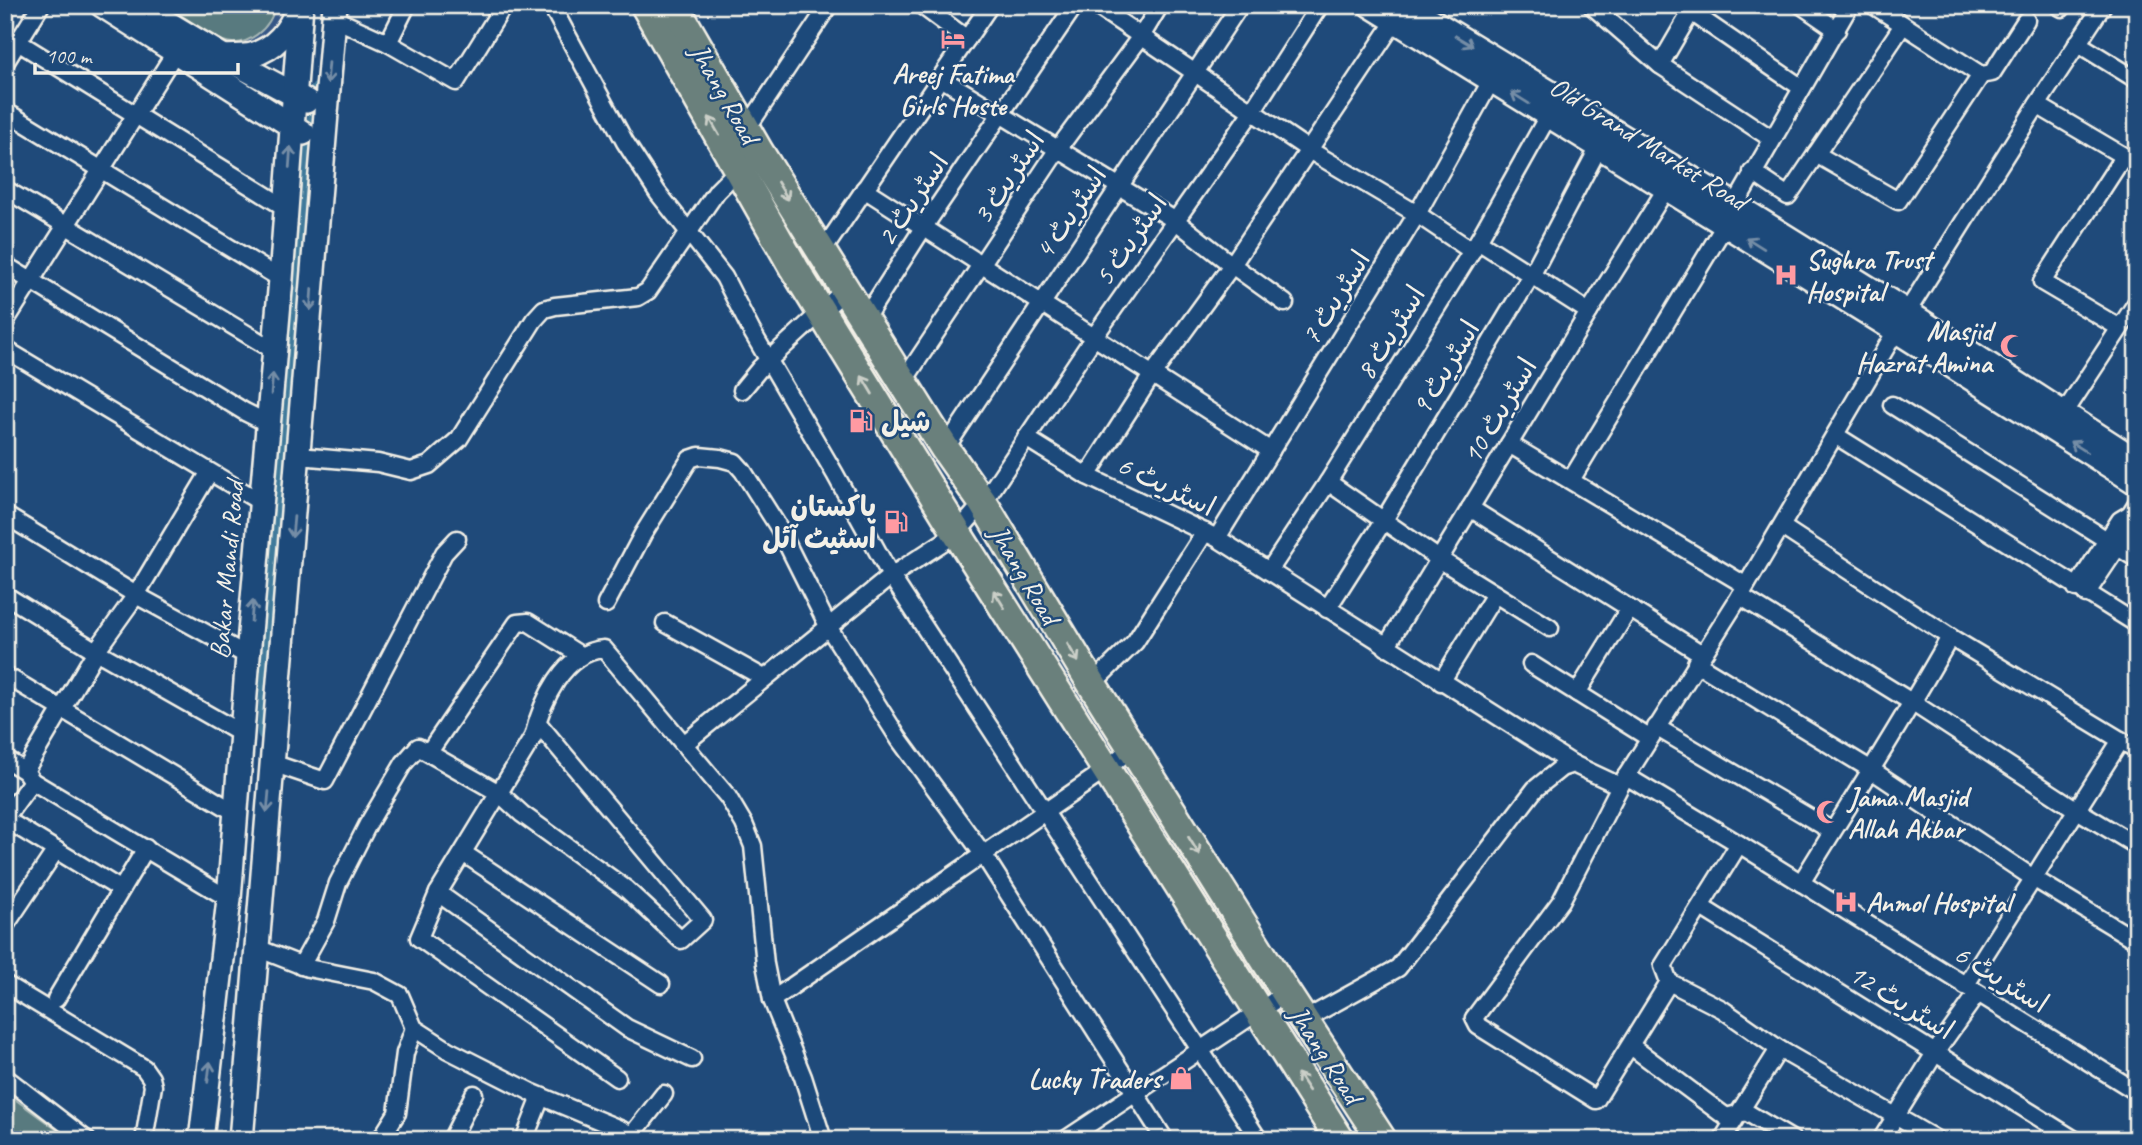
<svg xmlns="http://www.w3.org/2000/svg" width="2142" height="1145" font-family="Caveat,'Playpen Sans Arabic',sans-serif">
	<rect width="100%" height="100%" fill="#1f4a7a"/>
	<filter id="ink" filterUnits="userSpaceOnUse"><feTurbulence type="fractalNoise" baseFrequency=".0143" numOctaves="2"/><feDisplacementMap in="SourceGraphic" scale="14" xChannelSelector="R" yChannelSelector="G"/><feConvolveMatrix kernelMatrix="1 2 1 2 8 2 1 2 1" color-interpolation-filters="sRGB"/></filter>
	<g filter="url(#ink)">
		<polygon fill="#345786" points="154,5 283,5 282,15 268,33 253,43 236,45 221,44"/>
		<g fill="#587a7f" stroke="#a6b6b4" stroke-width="2">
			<path d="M166,5h109c-2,22 -29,45 -52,36 -20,-9 -39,-24 -57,-36z"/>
			<polygon points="5,1092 68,1138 68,1140 5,1140"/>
		</g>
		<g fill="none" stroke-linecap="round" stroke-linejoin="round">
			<polyline stroke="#417a9b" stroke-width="14" points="264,733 279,494 317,90"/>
			<g stroke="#f4f1e8" stroke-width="21">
				<g id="street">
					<polyline points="551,5 625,142 658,193 724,277 751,330 835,474 891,576 1259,1140"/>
					<polyline points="921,5 967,39"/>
					<polyline points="1095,5 1309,150 1417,214 1472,251"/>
					<polyline points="1591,5 1660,65 1695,5"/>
					<polyline points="1681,5 1802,88"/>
					<polyline points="1801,5 1837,30"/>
					<polyline points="1873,5 1981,75 1992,73 2026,20"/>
					<polyline points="2057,5 2062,8"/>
					<polyline points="333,18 388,43 407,5"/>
					<polyline points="5,34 286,208"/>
					<polyline points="388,43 456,82 504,5"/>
					<polyline points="2077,43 2137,80"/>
					<polyline points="5,63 41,5"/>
					<polyline points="1660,65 1772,139"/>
					<polyline points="941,78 1176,221 1232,265 1285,303"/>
					<polyline points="2037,105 2137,164"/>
					<polyline points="5,111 281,279"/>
					<polyline points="746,130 829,5"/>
					<polyline points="1816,154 1898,201 1981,75"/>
					<polyline points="1752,172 1788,196 1903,25"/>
					<polyline points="5,189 275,351"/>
					<polyline points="864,189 1271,451"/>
					<polyline points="1735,205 1850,5"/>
					<polyline points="822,252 990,5"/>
					<polyline points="5,265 245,412 269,424"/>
					<polyline points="1589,312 1666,189"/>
					<polyline points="864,320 923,228 1075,5"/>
					<polyline points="5,322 176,51"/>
					<polyline points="2120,328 2042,282 2123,157"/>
					<polyline points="5,349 262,503"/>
					<polyline points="903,382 1058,149 1142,35 1160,5"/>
					<polyline points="742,390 760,368 846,289"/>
					<polyline points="1892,405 2137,559"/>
					<polyline points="2063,415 2137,302"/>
					<polyline points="1835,435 2137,624"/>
					<polyline points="1026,438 1087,476 1217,538 1573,764 1620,786"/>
					<polyline points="1509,444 1745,585"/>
					<polyline points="945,449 1240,5"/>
					<polyline points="299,456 378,463 411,471 429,465 459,439 534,320 544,309 555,306 638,297 648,291 717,191 743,165"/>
					<polyline points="1087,476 1152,375 1232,265 1395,21"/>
					<polyline points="1571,480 1725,225"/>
					<polyline points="1328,482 1439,559 1550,628"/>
					<polyline points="1470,508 1702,654"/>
					<polyline points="5,515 136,595 248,656"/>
					<polyline points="1782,527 1950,637 2137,750"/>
					<polyline points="1217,538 1417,214 1491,81"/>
					<polyline points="1269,571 1328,482 1478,241 1548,116"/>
					<polyline points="2076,588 2120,520 2130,514"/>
					<polyline points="2086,594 2131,527 2130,514 2137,503"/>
					<polyline points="5,595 96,651 242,734"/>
					<polyline points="1740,596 1913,703 2077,810 2137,846"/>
					<polyline points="606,604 643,534 690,459 699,456 720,458 735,462 743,471 779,528 829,628 899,739 983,854 1165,1140"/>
					<polyline points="1327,609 1384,520 1532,274 1599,147"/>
					<polyline points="665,623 764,678"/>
					<polyline points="1386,647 1589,312 1478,241"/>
					<polyline points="1696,663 1870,769 2033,878 2137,941"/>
					<polyline points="1531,664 1649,738"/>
					<polyline points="5,675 236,813"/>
					<polyline points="1441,682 1495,594"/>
					<polyline points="1092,684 1135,642 1205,532"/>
					<polyline points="1577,693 1629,609"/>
					<polyline points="1656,727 1832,831"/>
					<polyline points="684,744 891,576 957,533 983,503 1094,337 1253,110 1320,5"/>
					<polyline points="429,752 517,623 528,622 580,655"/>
					<polyline points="5,759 25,771 32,781 229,899"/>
					<polyline points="272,763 325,781 444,553 457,539"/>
					<polyline points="25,771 96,651 136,595 209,473"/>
					<polyline points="1626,776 1739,844 2137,1092"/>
					<polyline points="5,818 32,781"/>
					<polyline points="5,819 120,889"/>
					<polyline points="1739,844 1663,966 1669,982 1596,1100 1478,1026 1474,1018 1561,901 1620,786 1740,596 1907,312 2037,105 2103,5"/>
					<polyline points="463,853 661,984"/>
					<path d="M1801,883c50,-82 102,-162 149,-246"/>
					<polyline points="438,893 627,1028 692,1059"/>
					<polyline points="1701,907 2075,1140"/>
					<polyline points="5,926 56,850"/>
					<polyline points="257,948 308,968 374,981 400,995 414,1028 448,1050 533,1093 622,1130 639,1140"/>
					<polyline points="301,966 326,921 338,883 368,824 404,763 418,747 499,793 522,814 626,889 681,940 703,920 537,722"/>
					<polyline points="1669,982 1722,1009 1779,1049 1937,1140"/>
					<polyline points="5,984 144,1068 151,1078 153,1086 144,1140"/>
					<polyline points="1965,986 2121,740"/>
					<polyline points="56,999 146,848"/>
					<polyline points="772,1000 1107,769 1132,747"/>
					<polyline points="1304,1020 1398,968 1535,789 1561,768 1573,764"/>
					<polyline points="1631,1046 1726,1117 1746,1112 1793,1140"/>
					<polyline points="5,1077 87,1140"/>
					<path d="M617,1078l-198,-140 19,-45 95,-156c9,-36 30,-85 71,-88l124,148 16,27 9,22 12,118 7,36 31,77 20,63"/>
					<polyline points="380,1140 397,1113 405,1053 414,1028"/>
					<polyline points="451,1140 474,1094"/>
					<polyline points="524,1140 541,1097"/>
					<polyline points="628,1140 664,1094"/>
					<polyline points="1065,1140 1286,993"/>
					<polyline points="1722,1140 1779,1049"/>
					<polyline points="1881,1140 1935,1053 1977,994"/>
				</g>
			</g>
			<g stroke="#f4f1e8" stroke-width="28">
				<g id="secondary">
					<polyline points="102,5 303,133"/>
					<polyline points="138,5 224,57 306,101"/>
					<polyline points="1370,5 1897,331 2137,483"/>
					<polyline points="1406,5 1735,205 1907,312 2137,461"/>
					<path d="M224,57c9,-1 20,0 28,-2 22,-6 39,-25 45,-46"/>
					<polyline points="201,1140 229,899 248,656 281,279 301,5"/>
					<polyline points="241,1140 335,5"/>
				</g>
			</g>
			<g stroke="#f4f1e8" stroke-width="33">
				<g id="highway">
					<polyline points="645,5 794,268 957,533 1340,1140"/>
					<polyline points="674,5 759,152 945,449 983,503 1092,684 1286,993 1382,1140"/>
				</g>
			</g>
			<use href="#street" stroke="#1f4a7a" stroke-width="16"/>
			<use href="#secondary" stroke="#1f4a7a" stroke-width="23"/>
			<use href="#highway" stroke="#6a807c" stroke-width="28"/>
		</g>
		<defs><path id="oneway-shaft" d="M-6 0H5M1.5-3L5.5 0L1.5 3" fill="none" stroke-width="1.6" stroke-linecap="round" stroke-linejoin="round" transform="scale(1.75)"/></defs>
		<g stroke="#748da6">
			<use href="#oneway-shaft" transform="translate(1464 41) rotate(31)"/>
			<use href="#oneway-shaft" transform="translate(328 73) rotate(95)"/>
			<use href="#oneway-shaft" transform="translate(1520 98) rotate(-148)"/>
			<use href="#oneway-shaft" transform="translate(290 157) rotate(-86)"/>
			<use href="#oneway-shaft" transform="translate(1755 243) rotate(-148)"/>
			<use href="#oneway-shaft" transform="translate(311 300) rotate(94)"/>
			<use href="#oneway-shaft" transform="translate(272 384) rotate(-85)"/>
			<use href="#oneway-shaft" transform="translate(2079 447) rotate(-148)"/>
			<use href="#oneway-shaft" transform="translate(293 527) rotate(95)"/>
			<use href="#oneway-shaft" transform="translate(252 611) rotate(-85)"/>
			<use href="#oneway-shaft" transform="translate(268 802) rotate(95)"/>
			<use href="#oneway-shaft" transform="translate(209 1072) rotate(-83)"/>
		</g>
		<g stroke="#cbcfc8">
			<use href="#oneway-shaft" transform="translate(714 126) rotate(-120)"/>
			<use href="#oneway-shaft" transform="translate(783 191) rotate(58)"/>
			<use href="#oneway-shaft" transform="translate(867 385) rotate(-121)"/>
			<use href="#oneway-shaft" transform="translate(999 599) rotate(-122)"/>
			<use href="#oneway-shaft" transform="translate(1073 653) rotate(59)"/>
			<use href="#oneway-shaft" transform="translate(1194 846) rotate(58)"/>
			<use href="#oneway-shaft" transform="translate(1303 1082) rotate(-123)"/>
		</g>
	</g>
	<defs>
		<g id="hotel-bare" transform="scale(1.89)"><path d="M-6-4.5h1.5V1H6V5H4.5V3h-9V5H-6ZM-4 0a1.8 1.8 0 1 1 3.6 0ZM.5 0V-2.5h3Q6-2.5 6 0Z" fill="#ff9aa2" stroke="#1f4a7a" stroke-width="2.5" paint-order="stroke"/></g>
		<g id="hospital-bare" transform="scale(1.89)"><path d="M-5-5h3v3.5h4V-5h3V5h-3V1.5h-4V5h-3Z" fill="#ff9aa2" stroke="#1f4a7a" stroke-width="2.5" paint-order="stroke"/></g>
		<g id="mosque-bare" transform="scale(1.89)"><path d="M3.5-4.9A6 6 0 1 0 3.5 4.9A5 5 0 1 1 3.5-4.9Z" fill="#ff9aa2" stroke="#1f4a7a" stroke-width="2.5" paint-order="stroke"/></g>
		<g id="fuel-bare" transform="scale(1.89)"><path d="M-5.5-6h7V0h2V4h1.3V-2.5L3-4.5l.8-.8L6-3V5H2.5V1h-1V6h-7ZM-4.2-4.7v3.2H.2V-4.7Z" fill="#ff9aa2" stroke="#1f4a7a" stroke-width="2.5" paint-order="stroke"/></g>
		<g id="shop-bare" transform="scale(1.89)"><path d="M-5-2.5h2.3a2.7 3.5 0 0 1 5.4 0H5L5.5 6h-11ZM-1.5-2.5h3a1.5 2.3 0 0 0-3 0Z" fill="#ff9aa2" stroke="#1f4a7a" stroke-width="2.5" paint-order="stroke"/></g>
	</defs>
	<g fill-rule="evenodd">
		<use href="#hotel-bare" x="953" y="39"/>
		<use href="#hospital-bare" x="1786" y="275"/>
		<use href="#mosque-bare" x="2012" y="346"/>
		<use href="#fuel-bare" x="861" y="421"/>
		<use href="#fuel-bare" x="896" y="522"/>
		<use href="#mosque-bare" x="1828" y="812"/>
		<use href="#hospital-bare" x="1846" y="902"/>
		<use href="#shop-bare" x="1181" y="1078"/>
	</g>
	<g text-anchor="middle" stroke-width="5" stroke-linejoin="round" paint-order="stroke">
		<g font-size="28" font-weight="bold" fill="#f4f1e8" stroke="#1f4a7a" text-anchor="start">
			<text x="953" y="83" text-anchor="middle">Areej Fatima<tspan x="953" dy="32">Girls Hoste</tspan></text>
			<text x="1806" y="269">Sughra Trust<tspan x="1806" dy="32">Hospital</tspan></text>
			<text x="1992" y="340" text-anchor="end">Masjid<tspan x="1992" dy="32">Hazrat Amina</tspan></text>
			<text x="881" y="431">شیل</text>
			<text x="876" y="516" text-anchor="end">پاکستان<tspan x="876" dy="32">اسٹیٹ آئل</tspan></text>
			<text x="1848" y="806">Jama Masjid<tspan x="1848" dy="32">Allah Akbar</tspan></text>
			<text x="1866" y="912">Anmol Hospital</text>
			<text x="1161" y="1088" text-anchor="end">Lucky Traders</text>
		</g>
		<g font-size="28" fill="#f4f1e8" stroke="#1f4a7a">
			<text transform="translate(725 93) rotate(60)" y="10">Jhang Road</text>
			<text transform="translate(1649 143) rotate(32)" y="10">Old Grand Market Road</text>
			<text transform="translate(1008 177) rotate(-56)" y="10">اسٹریٹ 3</text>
			<text transform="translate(912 199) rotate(-56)" y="10">اسٹریٹ 2</text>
			<text transform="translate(1070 212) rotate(-56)" y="10">اسٹریٹ 4</text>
			<text transform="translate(1130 239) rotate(-55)" y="10">اسٹریٹ 5</text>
			<text transform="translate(1335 297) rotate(-58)" y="10">اسٹریٹ 7</text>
			<text transform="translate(1390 332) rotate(-58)" y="10">اسٹریٹ 8</text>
			<text transform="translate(1445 367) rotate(-59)" y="10">اسٹریٹ 9</text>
			<text transform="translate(1499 410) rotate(-59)" y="10">اسٹریٹ 10</text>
			<text transform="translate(1167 485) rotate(26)" y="10">اسٹریٹ 6</text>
			<text transform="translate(226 570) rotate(-85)" y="10">Bakar Mandi Road</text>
			<text transform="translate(1025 574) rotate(59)" y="10">Jhang Road</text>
			<text transform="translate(2002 978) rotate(32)" y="10">اسٹریٹ 6</text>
			<text transform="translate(1902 1001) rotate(32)" y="10">اسٹریٹ 12</text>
			<text transform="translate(1326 1054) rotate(57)" y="10">Jhang Road</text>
		</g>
	</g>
	<rect width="2142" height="1145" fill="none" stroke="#1f4a7a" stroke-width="28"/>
	<rect x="14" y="14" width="2114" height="1117" fill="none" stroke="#f4f1e8" stroke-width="2.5" filter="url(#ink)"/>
	<path d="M35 63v10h203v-10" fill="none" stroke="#f4f1e8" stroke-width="3.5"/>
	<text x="46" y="63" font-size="21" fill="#f4f1e8" stroke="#1f4a7a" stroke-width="5" paint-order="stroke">100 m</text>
</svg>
